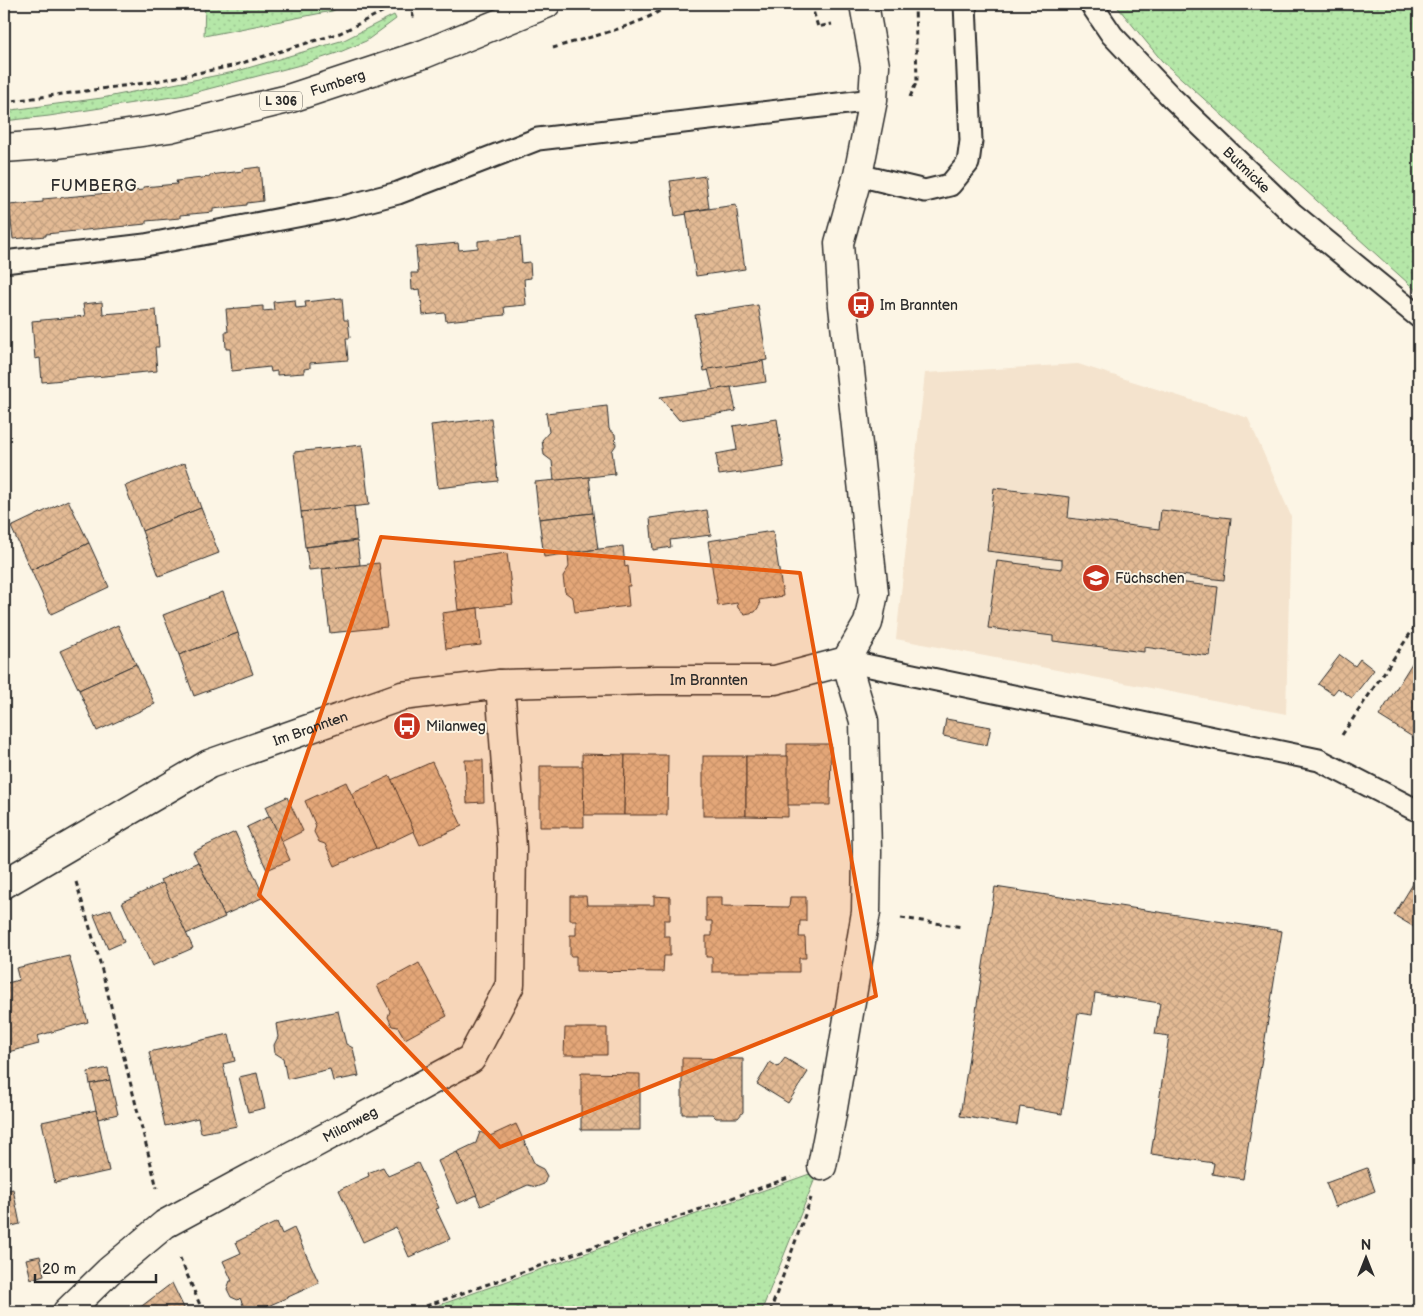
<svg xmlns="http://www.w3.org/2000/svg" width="1423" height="1316" font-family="'Balsamiq Sans',sans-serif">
	<defs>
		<pattern id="grass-dots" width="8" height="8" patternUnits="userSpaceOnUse" patternTransform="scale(1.25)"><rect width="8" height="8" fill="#b5e7a8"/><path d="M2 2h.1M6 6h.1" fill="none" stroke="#9cc691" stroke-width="1.8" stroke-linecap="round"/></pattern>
		<pattern id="building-cross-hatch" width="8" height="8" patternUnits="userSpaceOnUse" patternTransform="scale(1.25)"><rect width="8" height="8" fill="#e3ba94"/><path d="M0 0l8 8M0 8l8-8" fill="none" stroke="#c3a080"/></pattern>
	</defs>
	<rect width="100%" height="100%" fill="#fcf5e5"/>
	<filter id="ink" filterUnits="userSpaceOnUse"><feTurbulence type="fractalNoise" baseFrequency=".02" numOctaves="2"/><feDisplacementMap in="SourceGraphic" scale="10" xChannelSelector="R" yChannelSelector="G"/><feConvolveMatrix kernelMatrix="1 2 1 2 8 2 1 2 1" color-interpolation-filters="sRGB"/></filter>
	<g filter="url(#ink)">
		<polygon fill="#f4e3cd" points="1078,364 1248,418 1291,516 1286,714 896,639 925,373"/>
		<g fill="url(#grass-dots)" stroke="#70896a">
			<polygon points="205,4 348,4 332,11 204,36"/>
			<polygon points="1115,4 1419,4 1419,293 1162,61"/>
			<polygon points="394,15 396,19 366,41 340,52 304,64 185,95 49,116 4,121 4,111 102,98 234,72 344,40"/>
			<polygon points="818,1171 761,1312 420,1312"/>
		</g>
		<g fill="url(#building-cross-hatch)" stroke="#2b2b2b">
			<polygon points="260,167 263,201 247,203 247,205 213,209 213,212 180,215 180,218 146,221 146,224 46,234 46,236 13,239 9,205 43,202 43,199 143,190 143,187 177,184 176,181 210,177 210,175 243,171 243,169"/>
			<polygon points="705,176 709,208 686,212 687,214 675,216 670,181"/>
			<polygon points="736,205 745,269 696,276 686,212"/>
			<polygon points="520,237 522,263 530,262 531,278 524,279 526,305 504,307 505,315 446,321 445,313 423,315 420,289 412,290 411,273 418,273 416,247 458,243 459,250 478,248 478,241"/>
			<polygon points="342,298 344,320 348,320 350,338 346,338 348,360 310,363 310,368 304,369 304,373 277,375 277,371 271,372 270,367 232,371 230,349 226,349 225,332 228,332 226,309 263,306 263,311 274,310 273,302 295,300 296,308 306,307 305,302"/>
			<polygon points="102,302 103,314 156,310 159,347 155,347 157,371 42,382 40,358 35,359 32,321 85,316 83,304"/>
			<polygon points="758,305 767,360 704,371 695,315"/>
			<polygon points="763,361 766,382 713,390 708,369"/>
			<polygon points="731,387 736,411 679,420 660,397"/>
			<polygon points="607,406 609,429 615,434 616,445 612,451 615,474 554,481 552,461 544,455 542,440 549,432 546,413"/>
			<polygon points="491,418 498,481 438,488 431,425"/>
			<polygon points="777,419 784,467 741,474 741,472 719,475 716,454 737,450 733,426"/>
			<polygon points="362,445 369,505 301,512 294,452"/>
			<polygon points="185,463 201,508 142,531 125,486"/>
			<polygon points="589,477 593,513 539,519 535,482"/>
			<polygon points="994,488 1070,497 1068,518 1159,529 1161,510 1231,518 1224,580 1154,572 1153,579 1218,587 1210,656 1144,647 1144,652 1053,641 1053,636 988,628 997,561 1062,569 1062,560 987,551"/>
			<polygon points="68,500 89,543 31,570 11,527"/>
			<polygon points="354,506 357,540 305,547 301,512"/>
			<polygon points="201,508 219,553 159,576 142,531"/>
			<polygon points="707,510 711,535 670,540 671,547 653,550 650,518"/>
			<polygon points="593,513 598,549 544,557 539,519"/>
			<polygon points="773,531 783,596 759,600 760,605 755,612 745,614 738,608 737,603 718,606 708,541"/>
			<polygon points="357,541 360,565 309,570 306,547"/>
			<polygon points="89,543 109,587 51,614 31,570"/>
			<polygon points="623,546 625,567 628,566 630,586 627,586 629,606 575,612 573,598 565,592 563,576 569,567 568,553"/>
			<polygon points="507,553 513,604 458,610 452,560"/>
			<polygon points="379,563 387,627 330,633 322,569"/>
			<polygon points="223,592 238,633 179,655 163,615"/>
			<polygon points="478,608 481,645 446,649 442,613"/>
			<polygon points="118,625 136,664 79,690 60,651"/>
			<polygon points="238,633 253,674 194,696 179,655"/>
			<polygon points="1340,655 1355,666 1360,659 1374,670 1352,698 1338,688 1333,694 1318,684"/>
			<polygon points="1414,660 1419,664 1419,741 1379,716"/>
			<polygon points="136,664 155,704 97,731 79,690"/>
			<polygon points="946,719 991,727 987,745 943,736"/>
			<polygon points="787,744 831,744 830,805 787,805"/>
			<polygon points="582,754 625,755 624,815 583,815"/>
			<polygon points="625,755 668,755 667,815 624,815"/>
			<rect x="703" y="756" width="43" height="60"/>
			<polygon points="746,756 788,756 788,817 746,816"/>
			<polygon points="465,760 483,760 484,802 467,803"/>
			<polygon points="432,762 462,826 420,845 391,780"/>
			<polygon points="540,766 583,766 584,827 540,827"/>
			<polygon points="390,776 414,831 376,849 351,794"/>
			<polygon points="346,782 376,848 335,866 325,844 319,842 314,832 316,826 305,801"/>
			<polygon points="287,797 303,831 281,842 265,807"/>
			<polygon points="270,816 290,860 267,870 247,827"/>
			<polygon points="235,832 264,897 224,915 193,852"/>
			<polygon points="198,862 225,917 186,934 160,880"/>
			<polygon points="1419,874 1419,930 1394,915"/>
			<polygon points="163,883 193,948 152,966 122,902"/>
			<polygon points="995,887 1282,931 1243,1179 1212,1174 1214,1163 1151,1154 1169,1036 1155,1034 1160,1003 1095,993 1092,1015 1078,1013 1062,1114 1020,1107 1017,1125 960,1116"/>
			<polygon points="570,896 586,896 587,905 654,905 654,896 670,897 670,920 664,920 664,936 670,936 670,956 664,956 663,972 576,971 576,956 570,956 570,935 576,935 576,920 570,920"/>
			<polygon points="706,897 722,897 722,906 789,907 790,897 806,897 806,921 800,921 799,937 805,937 806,958 799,958 799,972 712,972 712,957 706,957 706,936 712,936 712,921 706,921"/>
			<polygon points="111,909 124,942 108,949 94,915"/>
			<polygon points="69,956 88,1022 37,1036 39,1044 4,1053 4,980 6,979 7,983 19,980 16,968"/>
			<polygon points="419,963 447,1016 405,1039 398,1027 392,1026 388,1017 390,1011 377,986"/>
			<polygon points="338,1011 346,1044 353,1048 359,1076 333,1081 330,1069 287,1079 283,1058 275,1053 274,1045 278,1037 276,1024"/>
			<polygon points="565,1028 607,1028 607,1055 564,1055"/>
			<polygon points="229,1034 235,1061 223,1064 237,1126 201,1133 198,1118 165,1126 149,1052"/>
			<polygon points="682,1058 743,1059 743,1112 738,1118 716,1118 712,1114 682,1114"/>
			<polygon points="785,1058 808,1072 788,1103 757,1084 770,1062 778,1067"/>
			<polygon points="108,1068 110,1080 90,1084 88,1072"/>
			<polygon points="257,1073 265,1108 248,1112 239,1077"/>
			<polygon points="581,1073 640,1074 640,1130 581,1130"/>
			<polygon points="110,1080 118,1114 98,1119 90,1084"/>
			<polygon points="96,1110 109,1171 55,1183 42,1122"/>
			<polygon points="516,1124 535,1165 543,1169 547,1176 544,1184 536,1187 528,1185 481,1206 457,1152 476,1143 480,1132 490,1136"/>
			<polygon points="457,1152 477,1195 457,1204 438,1161"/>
			<polygon points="418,1163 439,1208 436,1209 450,1239 409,1257 396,1227 363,1242 339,1190 369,1176 368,1173 383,1167 388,1176"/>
			<polygon points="1367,1168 1375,1191 1335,1207 1326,1183"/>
			<polygon points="13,1189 20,1224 4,1228 4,1191"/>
			<polygon points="277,1222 282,1234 294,1228 319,1283 255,1312 246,1312 240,1298 238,1300 231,1297 227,1289 230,1281 232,1281 223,1261 241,1253 236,1242"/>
			<polygon points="40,1256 44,1275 31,1279 26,1259"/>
			<polygon points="172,1283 186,1312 134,1312"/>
		</g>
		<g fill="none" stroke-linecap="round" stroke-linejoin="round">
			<g stroke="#2b2b2b" stroke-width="25">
				<g id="lane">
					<path id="s1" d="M1091,4l21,31 59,62 122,117 126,103"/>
					<polyline points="858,175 925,191 950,185 968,163 971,141 965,4"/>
					<polyline points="4,262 145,245 344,207 398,193 538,139 873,100"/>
					<polyline points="846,661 1319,760 1414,809"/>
				</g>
			</g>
			<g stroke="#2b2b2b" stroke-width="31">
				<g id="street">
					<path id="s2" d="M4,884l205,-120 193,-68 98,-12 157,-4h118l71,-19 22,-38 6,-30 -31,-287 -4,-63 19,-68 15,-75 2,-34 -11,-62"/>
					<polyline points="822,1166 832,1114 866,912 867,852 864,721 846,661"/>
					<path id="s3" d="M67,1312l42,-41 56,-47 306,-165 39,-74 2,-137 -12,-164"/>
				</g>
			</g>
			<g stroke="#2b2b2b" stroke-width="31">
				<g id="primary">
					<path id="s4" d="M4,148l54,-4 112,-16 118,-29 136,-45 122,-50"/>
				</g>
			</g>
			<g stroke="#2b2b2b" stroke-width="3" stroke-dasharray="5 4" stroke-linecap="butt">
				<polyline points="410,4 414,20"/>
				<polyline points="811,4 818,27 832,24"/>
				<polyline points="901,6 909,4"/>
				<path d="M553,48c32,-10 93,-23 116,-44"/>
				<polyline points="910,97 917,81 915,4"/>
				<polyline points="4,102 152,82 232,66 340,33 398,4"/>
				<polyline points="1342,735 1414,628 1419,627"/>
				<polyline points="76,882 97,951 157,1188"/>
				<polyline points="901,918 963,927"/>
				<polyline points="180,1258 203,1312"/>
				<polyline points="409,1312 791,1177"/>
				<polyline points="770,1312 811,1198"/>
			</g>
			<use href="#lane" stroke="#fcf5e5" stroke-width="21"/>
			<use href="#street" stroke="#fcf5e5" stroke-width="28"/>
			<use href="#primary" stroke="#fcf5e5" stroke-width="28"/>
		</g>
	</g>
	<path fill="#e8590c" fill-opacity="0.2" stroke="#e8590c" stroke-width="4" stroke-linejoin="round" d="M381,537l419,36 76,423 -376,151 -241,-252z"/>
	<defs>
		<g id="bus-disc" transform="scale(1.4375)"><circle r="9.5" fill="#c8321e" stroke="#fcf5e5"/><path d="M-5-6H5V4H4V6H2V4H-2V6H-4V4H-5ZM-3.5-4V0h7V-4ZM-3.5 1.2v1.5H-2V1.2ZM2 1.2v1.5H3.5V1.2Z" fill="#fff"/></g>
		<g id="school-disc" transform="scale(1.4375)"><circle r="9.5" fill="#c8321e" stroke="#fcf5e5"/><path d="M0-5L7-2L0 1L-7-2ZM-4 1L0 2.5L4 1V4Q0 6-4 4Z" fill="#fff"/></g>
	</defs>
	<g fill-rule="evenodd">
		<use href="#bus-disc" x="861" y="305"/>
		<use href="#school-disc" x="1096" y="578"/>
		<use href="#bus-disc" x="407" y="726"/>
	</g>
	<g text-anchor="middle" stroke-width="4" stroke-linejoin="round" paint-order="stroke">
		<rect fill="#fcf5e5" stroke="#6a6863" stroke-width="1" x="260" y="91.5" width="42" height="19" rx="4"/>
		<g font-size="12" font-weight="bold" fill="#2b2b2b">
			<text x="281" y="105">L 306</text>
		</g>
		<g font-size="14" fill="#2b2b2b" stroke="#fcf5e5">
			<text dy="5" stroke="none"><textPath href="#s4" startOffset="341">Fumberg</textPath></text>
			<text dy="5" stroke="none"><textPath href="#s1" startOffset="228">Butmicke</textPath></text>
			<text dy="5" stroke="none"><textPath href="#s2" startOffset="750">Im Brannten</textPath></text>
			<text dy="5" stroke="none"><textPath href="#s2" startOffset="345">Im Brannten</textPath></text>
			<text dy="5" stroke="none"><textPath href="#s3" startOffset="342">Milanweg</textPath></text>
		</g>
		<g font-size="14" fill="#2b2b2b" stroke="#fcf5e5" text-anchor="start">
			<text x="880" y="310">Im Brannten</text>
			<text x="1115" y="583">Füchschen</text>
			<text x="426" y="731">Milanweg</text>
		</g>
		<g font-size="16" letter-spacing="1" fill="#2b2b2b" stroke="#fcf5e5">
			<text x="94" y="191">FUMBERG</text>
		</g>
	</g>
	<rect width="1423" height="1316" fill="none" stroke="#fcf5e5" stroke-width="20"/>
	<rect x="10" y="10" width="1403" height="1296" fill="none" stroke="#2b2b2b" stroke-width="2" filter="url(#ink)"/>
	<g transform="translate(1366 1258)" stroke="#fcf5e5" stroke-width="4" paint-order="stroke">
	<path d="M0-4L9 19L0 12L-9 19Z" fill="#2b2b2b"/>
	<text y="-8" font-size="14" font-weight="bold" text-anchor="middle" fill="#2b2b2b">N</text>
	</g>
	<path d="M35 1274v8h121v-8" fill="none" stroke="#2b2b2b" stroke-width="2.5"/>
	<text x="42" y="1274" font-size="15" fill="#2b2b2b" stroke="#fcf5e5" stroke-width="4" paint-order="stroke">20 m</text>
</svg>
